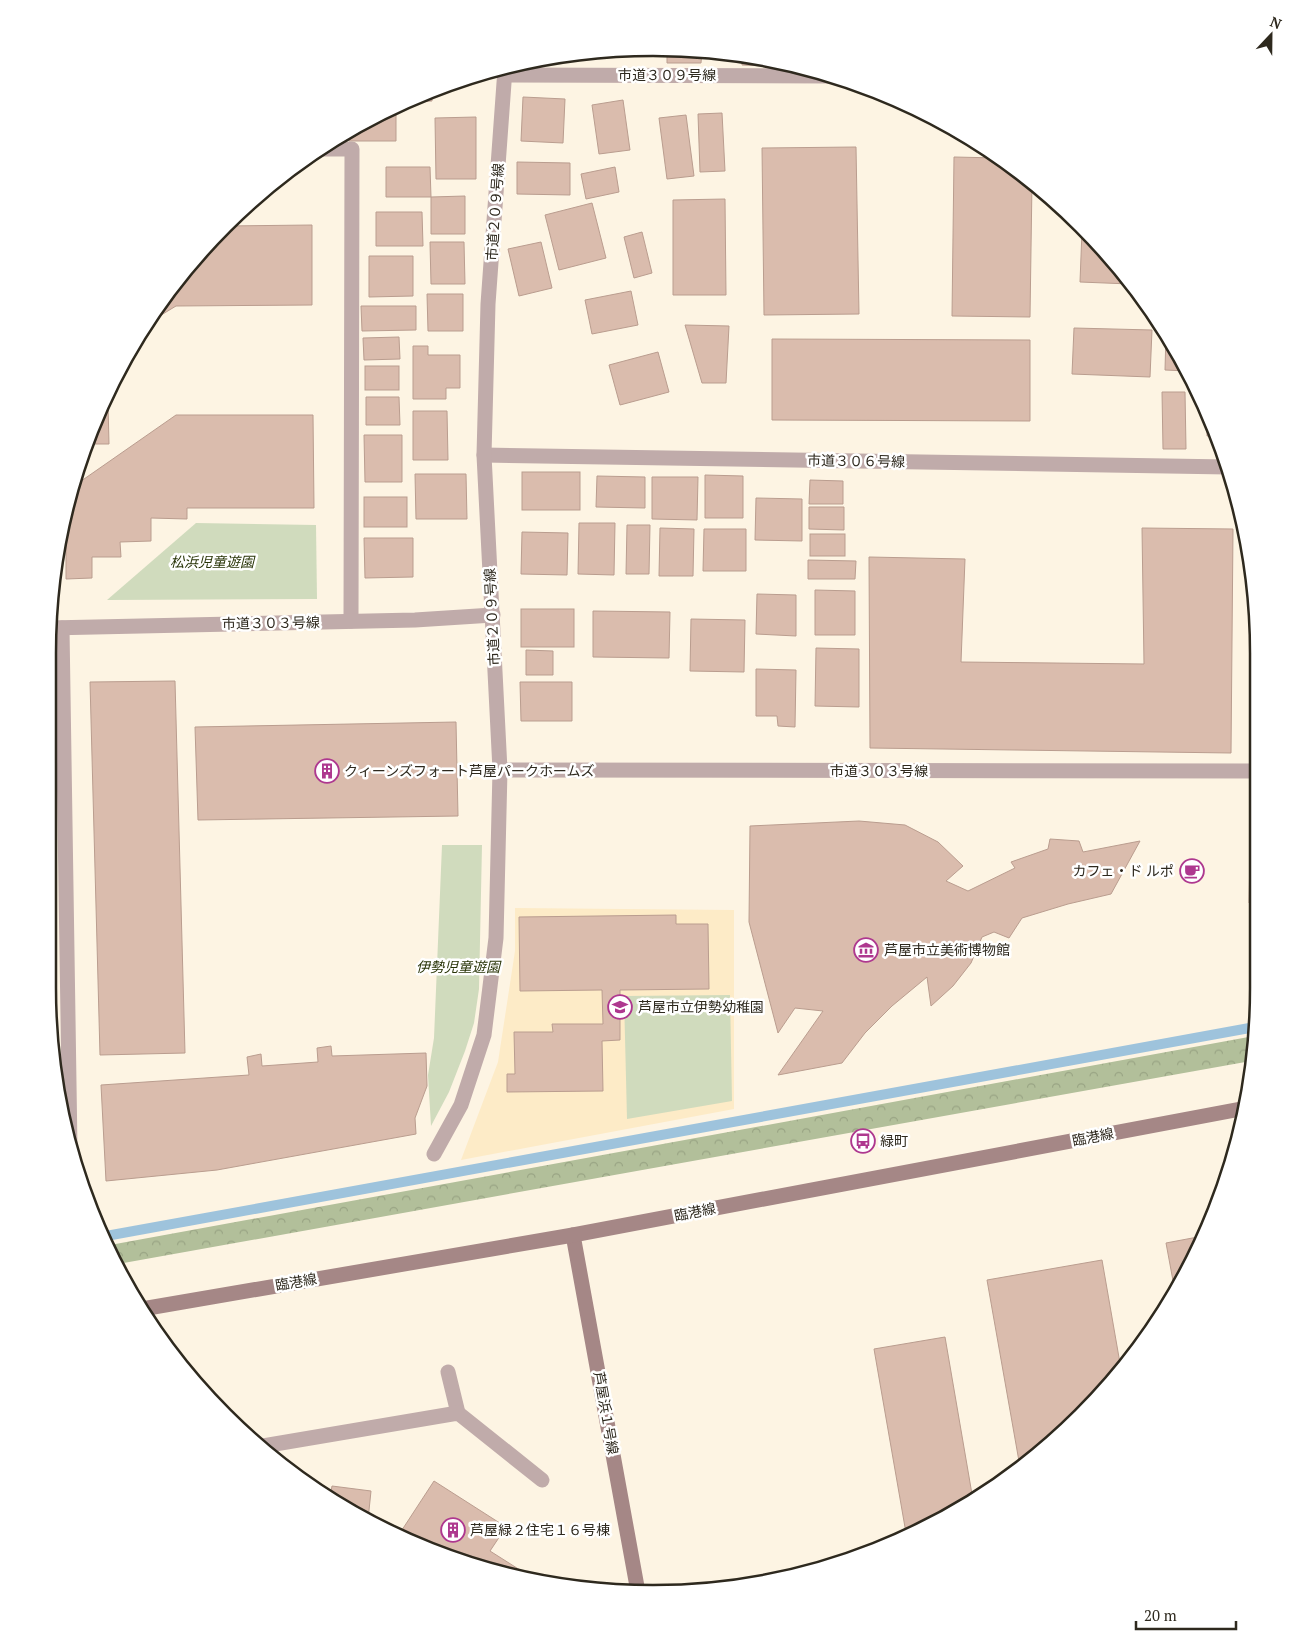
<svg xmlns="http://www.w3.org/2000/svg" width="1306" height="1641" font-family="'PT Serif','Noto Sans JP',serif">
	<defs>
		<pattern id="forest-crowns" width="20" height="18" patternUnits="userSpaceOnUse" patternTransform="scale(1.25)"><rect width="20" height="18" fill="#b2bf9a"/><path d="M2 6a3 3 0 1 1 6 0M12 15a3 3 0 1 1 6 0" fill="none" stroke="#99a484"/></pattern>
	</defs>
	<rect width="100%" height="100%" fill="#fdf4e3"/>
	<polygon fill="#fdebc7" points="515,908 734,910 734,1109 461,1160 498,1062 515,951"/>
	<g fill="#d0dbbd">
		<polygon points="196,523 316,525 317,599 107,600"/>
		<polygon points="442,845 482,845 479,989 474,1023 465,1051 449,1092 431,1126 428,1075 434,1038"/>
		<polygon points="730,995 732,1101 627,1119 624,996"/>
	</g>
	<polygon fill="url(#forest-crowns)" points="1254,1036 1251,1061 118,1264 110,1245"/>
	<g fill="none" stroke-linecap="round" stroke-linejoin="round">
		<polyline stroke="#9ec3dc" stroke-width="10" points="106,1236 1255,1027"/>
	</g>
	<g fill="#dabcad" stroke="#ba9d8f">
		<polygon points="693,49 702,50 701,63 667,63 667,50"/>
		<polygon points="742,57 765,61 765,66 742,65"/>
		<polygon points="432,92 432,101 410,102"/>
		<polygon points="523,97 565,99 563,143 521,141"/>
		<polygon points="623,100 630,150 599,154 592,105"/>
		<polygon points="396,108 396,141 349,141 349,129 351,128"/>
		<polygon points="722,113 725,171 700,172 698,114"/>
		<polygon points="686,115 694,176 667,179 659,118"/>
		<polygon points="476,117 476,179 436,179 435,118"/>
		<polygon points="856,147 859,314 764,315 762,148"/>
		<polygon points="954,157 998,158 1022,173 1032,182 1030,317 952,316"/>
		<polygon points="517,162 570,163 570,195 517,194"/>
		<polygon points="386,167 430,167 431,197 386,197"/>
		<polygon points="615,167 619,192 586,199 581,174"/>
		<polygon points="465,196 465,234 431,234 431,197"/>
		<polygon points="725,199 726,295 673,295 673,200"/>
		<polygon points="592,203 606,258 559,270 545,215"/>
		<polygon points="376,212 422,212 423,246 376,246"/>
		<polygon points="312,225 312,305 176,306 148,323 198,254 226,226"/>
		<polygon points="1082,231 1108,254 1130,284 1080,282"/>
		<polygon points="642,232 652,273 634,278 624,237"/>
		<polygon points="430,242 464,242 465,284 431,284"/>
		<polygon points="541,242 552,288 519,296 508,249"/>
		<polygon points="369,256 413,256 413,296 369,297"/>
		<polygon points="631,291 638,325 592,334 585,300"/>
		<polygon points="427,294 463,294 463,331 428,331"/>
		<polygon points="361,306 416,306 416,330 362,331"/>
		<polygon points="685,325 729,326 726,383 702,383"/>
		<polygon points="1074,328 1152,330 1150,377 1072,374"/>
		<polygon points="1166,334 1178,351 1187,371 1165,370"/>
		<polygon points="399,337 400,359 364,360 363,338"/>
		<polygon points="772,339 1030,340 1030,421 772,420"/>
		<polygon points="413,346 428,346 428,355 460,355 460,388 446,388 446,399 413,399"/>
		<polygon points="658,352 669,392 620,405 609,365"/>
		<rect x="365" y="366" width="34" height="24"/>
		<polygon points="1162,392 1185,392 1186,449 1163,449"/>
		<polygon points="366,397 399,397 400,425 366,425"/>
		<polygon points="104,404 108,404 109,444 86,444"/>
		<polygon points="413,411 447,411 448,460 413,460"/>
		<polygon points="176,415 313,415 314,508 187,508 187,519 151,518 151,541 120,542 121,557 92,557 92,578 66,579 66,528 74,486"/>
		<polygon points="1207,416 1216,436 1207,436"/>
		<polygon points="364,435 402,435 402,482 365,482"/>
		<rect x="522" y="472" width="58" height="38"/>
		<polygon points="415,474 466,474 467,519 416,519"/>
		<polygon points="705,475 743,476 743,518 705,518"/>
		<polygon points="597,476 645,477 645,508 596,507"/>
		<polygon points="652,477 698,477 697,520 652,519"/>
		<polygon points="810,480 843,481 843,504 809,504"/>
		<rect x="364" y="497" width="43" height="30"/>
		<polygon points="756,498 802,499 802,541 755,540"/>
		<polygon points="809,507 844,507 844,530 809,529"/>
		<polygon points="579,523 615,523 614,575 578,574"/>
		<polygon points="627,525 650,525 649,574 626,574"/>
		<polygon points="660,528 694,529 693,576 659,576"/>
		<polygon points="1142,528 1233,529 1231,753 870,748 869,557 965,559 961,662 1144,664"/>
		<polygon points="704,529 746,529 746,571 703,571"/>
		<polygon points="522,532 568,533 567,575 521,574"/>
		<rect x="810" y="534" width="35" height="22"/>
		<polygon points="364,538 413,538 413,577 365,578"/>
		<polygon points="808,560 856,561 855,579 808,579"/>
		<polygon points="815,590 855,591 855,635 815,635"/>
		<polygon points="757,594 796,595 796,636 756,634"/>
		<rect x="521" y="609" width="53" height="38"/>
		<polygon points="593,611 670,612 669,658 593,657"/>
		<polygon points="691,619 745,620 744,672 690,671"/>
		<polygon points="816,648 859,649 859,707 815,706"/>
		<polygon points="526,650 553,651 553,675 526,675"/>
		<polygon points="756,669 796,670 795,727 778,726 777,716 756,716"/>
		<polygon points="175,681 185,1053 100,1055 90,682"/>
		<polygon points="520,682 572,682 572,721 521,721"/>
		<polygon points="456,722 458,816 198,820 195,727"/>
		<polygon points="859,821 905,825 938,842 963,866 946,881 968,891 1015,868 1011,862 1048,849 1050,839 1079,841 1083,852 1140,841 1111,894 1068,904 1022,918 1009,938 994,932 982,937 971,963 953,986 931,1006 927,977 892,1006 865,1033 842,1063 778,1075 823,1011 795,1008 778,1033 749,922 750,826"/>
		<polygon points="1258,844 1258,945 1256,945 1256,903 1249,903 1250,853 1258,853"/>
		<polygon points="676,915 676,924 708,924 709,989 620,990 620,1040 602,1041 603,1091 507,1092 507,1074 515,1074 514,1032 553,1032 552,1024 603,1024 602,990 520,991 519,917"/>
		<polygon points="331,1046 332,1056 426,1053 427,1086 415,1118 416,1134 217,1170 106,1181 101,1085 249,1075 247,1057 261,1054 262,1066 318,1062 317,1048"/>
		<polygon points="1203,1236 1174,1286 1166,1243"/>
		<polygon points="1102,1260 1121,1369 1052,1443 1020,1467 987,1280"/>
		<polygon points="945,1337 973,1500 955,1513 906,1533 874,1349"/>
		<polygon points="434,1481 506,1527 490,1551 531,1577 496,1573 400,1533"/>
		<polygon points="332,1486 371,1491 368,1520 350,1512 330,1497"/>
	</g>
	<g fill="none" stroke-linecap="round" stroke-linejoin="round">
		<g stroke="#c0abaa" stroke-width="15">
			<polyline points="448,1372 458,1413"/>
			<polyline points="263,1446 458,1413 542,1480"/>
		</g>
		<g stroke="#c0abaa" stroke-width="15">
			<polyline points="505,75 830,76"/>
			<polyline points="321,149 352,149 351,621"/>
			<polyline points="484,455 1228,467"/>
			<polyline points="49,628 415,620 493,615"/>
			<polyline points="62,628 70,1148"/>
			<polyline points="500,770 1258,771"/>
			<polyline points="434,1154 461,1105 484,1035 496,938 500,770 484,455 488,304 505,69"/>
		</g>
		<g stroke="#a58786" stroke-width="15">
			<polyline points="573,1235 638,1592"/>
			<polyline points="142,1309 573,1235 1246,1108"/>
		</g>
	</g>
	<defs>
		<g id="building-ring" transform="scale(1.25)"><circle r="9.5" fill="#fff" stroke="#ae388f" stroke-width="1.5"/><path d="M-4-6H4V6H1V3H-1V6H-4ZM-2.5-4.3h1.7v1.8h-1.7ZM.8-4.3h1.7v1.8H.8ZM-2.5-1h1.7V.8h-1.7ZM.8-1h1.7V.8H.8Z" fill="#ae388f"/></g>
		<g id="cafe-ring" transform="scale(1.25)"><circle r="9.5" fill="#fff" stroke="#ae388f" stroke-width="1.5"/><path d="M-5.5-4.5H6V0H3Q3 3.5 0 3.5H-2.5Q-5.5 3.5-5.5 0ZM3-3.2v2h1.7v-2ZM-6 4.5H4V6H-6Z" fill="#ae388f"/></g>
		<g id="museum-ring" transform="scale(1.25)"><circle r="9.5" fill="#fff" stroke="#ae388f" stroke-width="1.5"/><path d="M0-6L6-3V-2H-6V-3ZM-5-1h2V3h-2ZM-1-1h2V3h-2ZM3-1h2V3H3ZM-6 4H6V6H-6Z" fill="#ae388f"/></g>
		<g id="school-ring" transform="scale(1.25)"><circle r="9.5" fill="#fff" stroke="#ae388f" stroke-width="1.5"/><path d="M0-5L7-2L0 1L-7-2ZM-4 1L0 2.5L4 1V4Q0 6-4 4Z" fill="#ae388f"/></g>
		<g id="bus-ring" transform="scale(1.25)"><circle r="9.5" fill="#fff" stroke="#ae388f" stroke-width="1.5"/><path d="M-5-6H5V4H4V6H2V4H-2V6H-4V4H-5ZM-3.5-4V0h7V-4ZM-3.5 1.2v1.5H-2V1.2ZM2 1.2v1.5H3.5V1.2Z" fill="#ae388f"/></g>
	</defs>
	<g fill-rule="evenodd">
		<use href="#building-ring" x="327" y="771"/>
		<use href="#cafe-ring" x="1192" y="871"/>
		<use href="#museum-ring" x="866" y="950"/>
		<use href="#school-ring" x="620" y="1007"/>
		<use href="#bus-ring" x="863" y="1141"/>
		<use href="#building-ring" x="453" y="1530"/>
	</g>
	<g text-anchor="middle" stroke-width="5" stroke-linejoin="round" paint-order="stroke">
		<g font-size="14" fill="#2e291e" stroke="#fff">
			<text x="667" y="80">市道３０９号線</text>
			<text transform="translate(495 212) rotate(-86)" y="5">市道２０９号線</text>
			<text transform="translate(856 461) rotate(1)" y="5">市道３０６号線</text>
			<text transform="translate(492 617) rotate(-93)" y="5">市道２０９号線</text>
			<text transform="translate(271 623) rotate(-1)" y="5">市道３０３号線</text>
			<text x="879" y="776">市道３０３号線</text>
			<text transform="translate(1093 1137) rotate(-11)" y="5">臨港線</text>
			<text transform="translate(695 1212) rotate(-11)" y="5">臨港線</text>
			<text transform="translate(296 1282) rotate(-10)" y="5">臨港線</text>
			<text transform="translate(606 1413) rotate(80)" y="5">芦屋浜１号線</text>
		</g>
		<g font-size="14" font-style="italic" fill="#273306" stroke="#fff">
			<text x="212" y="567">松浜児童遊園</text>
			<text x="458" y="972">伊勢児童遊園</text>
		</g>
		<g font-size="14" fill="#2e291e" stroke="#fff" text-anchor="start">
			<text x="344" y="776">クィーンズフォート芦屋パークホームズ</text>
			<text x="1174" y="876" text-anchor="end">カフェ・ド ルポ</text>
			<text x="884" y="955">芦屋市立美術博物館</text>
			<text x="638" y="1012">芦屋市立伊勢幼稚園</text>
			<text x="880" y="1146">緑町</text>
			<text x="470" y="1535">芦屋緑２住宅１６号棟</text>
		</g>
	</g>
	<path d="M0 0H1306V1641H0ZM653 56H653A597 597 0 0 1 1250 653V988A597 597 0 0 1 653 1585H653A597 597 0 0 1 56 988V653A597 597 0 0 1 653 56Z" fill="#fff" fill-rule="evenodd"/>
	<path fill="none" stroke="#2e291e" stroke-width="2.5" d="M653 56H653A597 597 0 0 1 1250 653V988A597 597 0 0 1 653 1585H653A597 597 0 0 1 56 988V653A597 597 0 0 1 653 56Z"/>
	<g transform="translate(1271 35) rotate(22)" stroke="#ffffff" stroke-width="4" paint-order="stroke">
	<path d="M0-4L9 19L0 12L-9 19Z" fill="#2e291e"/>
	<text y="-8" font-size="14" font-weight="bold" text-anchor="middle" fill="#2e291e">N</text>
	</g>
	<path d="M1136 1621v8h100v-8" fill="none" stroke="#2e291e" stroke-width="2.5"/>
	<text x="1144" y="1621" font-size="15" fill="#2e291e" stroke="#ffffff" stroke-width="4" paint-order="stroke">20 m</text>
</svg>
